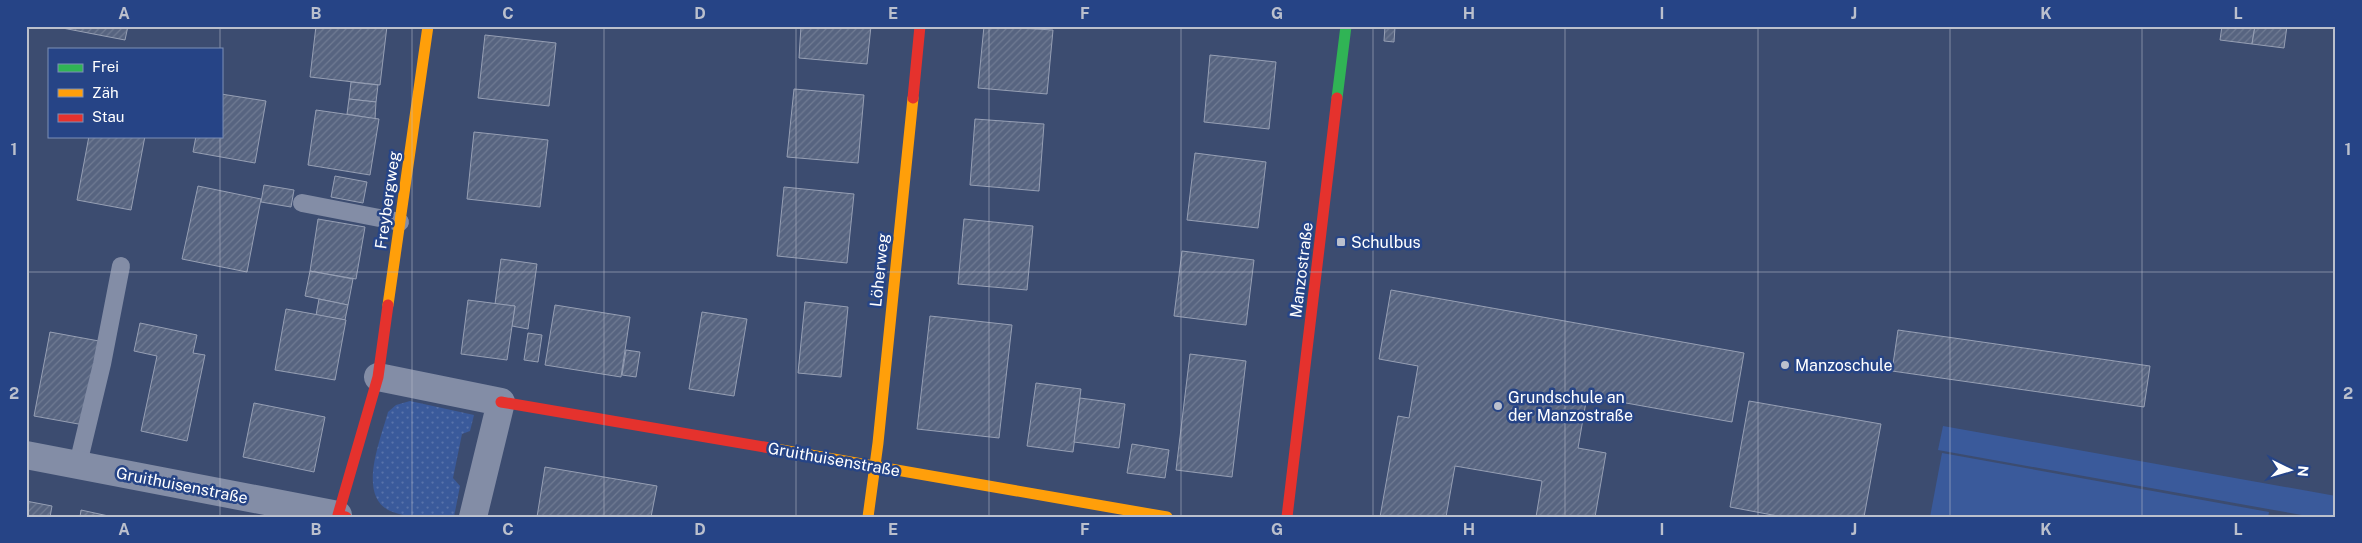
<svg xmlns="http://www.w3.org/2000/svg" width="2362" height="543" font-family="'Public Sans',sans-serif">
	<defs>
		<pattern id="green-dots" width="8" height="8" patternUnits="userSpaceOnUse" patternTransform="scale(1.25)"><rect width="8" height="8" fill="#3a5a9b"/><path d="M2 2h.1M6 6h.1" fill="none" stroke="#5873aa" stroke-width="1.8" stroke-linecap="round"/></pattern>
		<pattern id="building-hatch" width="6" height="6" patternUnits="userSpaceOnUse" patternTransform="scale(1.25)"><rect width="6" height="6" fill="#576480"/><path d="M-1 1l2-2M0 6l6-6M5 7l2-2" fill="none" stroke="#707b93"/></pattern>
	</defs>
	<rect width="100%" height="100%" fill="#3c4c70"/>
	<path fill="url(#green-dots)" d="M410,401l64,14 -4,16 -8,3 -9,44 7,8 -6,31c-20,0 -43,2 -61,-5 -38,-13 -12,-73 -5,-100l8,-7z"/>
	<g fill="#3a5a9b">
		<polygon points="1943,426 2336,496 2336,517 2313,517 1938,450"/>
		<polygon points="1942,453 2269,512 2268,517 1930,517"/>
	</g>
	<g fill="url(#building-hatch)" stroke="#969fb4">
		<polygon points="52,26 128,26 125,40"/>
		<polygon points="316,26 387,26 380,85 310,77"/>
		<polygon points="801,26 871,26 867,64 799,58"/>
		<polygon points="984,26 1053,30 1047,94 978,88"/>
		<polygon points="1385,26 1395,27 1394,42 1384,41"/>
		<polygon points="2222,26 2255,26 2252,44 2220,40"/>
		<polygon points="2255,26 2287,26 2284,48 2252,44"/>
		<polygon points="485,35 556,43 549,106 478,98"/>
		<polygon points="1210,55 1276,62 1269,129 1204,122"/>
		<polygon points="351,82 378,85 376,102 349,99"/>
		<polygon points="794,89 864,95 858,163 787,157"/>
		<polygon points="221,94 266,101 255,163 193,152 196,136 221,136"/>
		<polygon points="349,99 376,102 375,119 347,114"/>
		<polygon points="316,110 379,119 370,175 308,165"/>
		<polygon points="975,119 1044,124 1039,191 970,185"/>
		<polygon points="474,132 548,140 540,207 467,199"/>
		<polygon points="89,136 145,136 131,210 77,200"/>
		<polygon points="1195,153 1266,162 1258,228 1187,220"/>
		<polygon points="335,176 367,182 363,203 331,197"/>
		<polygon points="264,185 294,190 291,207 261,202"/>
		<polygon points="198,186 261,199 247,272 182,259"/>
		<polygon points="784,187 854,194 847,263 777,256"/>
		<polygon points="318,219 365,227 356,279 310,271"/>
		<polygon points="964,219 1033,226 1027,290 958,284"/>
		<polygon points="1182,251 1254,260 1246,325 1174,316"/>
		<polygon points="501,259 537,264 528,329 512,326 515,306 495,304"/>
		<polygon points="310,271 353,279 348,305 305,296"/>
		<polygon points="1391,290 1744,353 1732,422 1587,396 1578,448 1606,453 1595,517 1536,517 1542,481 1455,466 1446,517 1380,517 1398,416 1409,418 1418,366 1379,359"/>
		<polygon points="319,299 348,305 345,320 316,315"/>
		<polygon points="468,300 515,306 507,360 461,354"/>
		<polygon points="805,302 848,307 841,377 798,373"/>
		<polygon points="555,305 630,317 621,377 545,365"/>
		<polygon points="286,309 346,320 335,380 275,370"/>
		<polygon points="702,312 747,319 734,396 689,389"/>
		<polygon points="930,316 1012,325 999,438 917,429"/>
		<polygon points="140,323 197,335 193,353 205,355 187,441 141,431 157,356 134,351"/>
		<polygon points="1898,330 2150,366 2144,407 1892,371"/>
		<polygon points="50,332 99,341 84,425 34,416"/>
		<polygon points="528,333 542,335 538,362 524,360"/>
		<polygon points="626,350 640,352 636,377 622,375"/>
		<polygon points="1190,354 1246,361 1232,477 1176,470"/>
		<polygon points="1036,383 1081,389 1073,452 1027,446"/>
		<polygon points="1080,398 1125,404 1119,448 1074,442"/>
		<polygon points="1749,401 1881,424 1864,517 1783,517 1730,507"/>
		<polygon points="254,403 325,417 314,472 243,457"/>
		<polygon points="1132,444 1169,450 1165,478 1127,473"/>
		<polygon points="545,467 657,486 651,517 537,517"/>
		<polygon points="26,501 52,506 50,517 26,517"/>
		<polygon points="81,510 113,517 80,517"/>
	</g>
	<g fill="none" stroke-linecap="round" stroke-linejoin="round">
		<g stroke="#838da6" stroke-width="18">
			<polyline points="302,203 400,222"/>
			<polyline points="78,464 102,364 121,266"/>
		</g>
		<g stroke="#838da6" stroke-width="28">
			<polyline points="378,377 501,402 473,517"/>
			<polyline points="26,455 338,515"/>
		</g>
		<polyline stroke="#30b455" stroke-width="11" points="1337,98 1346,26"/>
		<g stroke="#ff9f0a" stroke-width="11">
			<polyline points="388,305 428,26"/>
			<polyline points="770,448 1167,517"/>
			<polyline points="868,517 878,443 913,98"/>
		</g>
		<g stroke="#e5322d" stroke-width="11">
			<polyline points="913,98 920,26"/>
			<polyline points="501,402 770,448"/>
			<polyline points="346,517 338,515 378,377 388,305"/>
			<polyline points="1287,517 1337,98"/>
		</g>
	</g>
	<path fill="none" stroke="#bbc0cd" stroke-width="1" stroke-opacity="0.55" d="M220,26v23M412,26v491M604,26v491M796,26v491M989,26v491M1181,26v491M1373,26v491M1565,26v491M1758,26v491M1950,26v491M2142,26v491M220,136v381M26,272h2310"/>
	<g fill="#bbc0cd" stroke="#264486" stroke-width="2">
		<rect x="1336" y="237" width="10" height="10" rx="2.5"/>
		<circle cx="1785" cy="365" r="5"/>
		<circle cx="1498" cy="406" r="5"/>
	</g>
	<g text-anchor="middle" stroke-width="5" stroke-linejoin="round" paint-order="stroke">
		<g font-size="16" fill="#fff" stroke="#264486">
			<text transform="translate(387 200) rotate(-82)" y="6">Freybergweg</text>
			<text transform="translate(879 270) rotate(-84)" y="6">Löherweg</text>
			<text transform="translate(1301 270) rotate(-83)" y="6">Manzostraße</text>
			<text transform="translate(834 459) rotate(10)" y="6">Gruithuisenstraße</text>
			<text transform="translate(182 485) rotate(11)" y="6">Gruithuisenstraße</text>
		</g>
		<g font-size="16" fill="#fff" stroke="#264486" text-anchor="start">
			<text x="1351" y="248">Schulbus</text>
			<text x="1795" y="371">Manzoschule</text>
			<text x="1508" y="403">Grundschule an<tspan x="1508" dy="18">der Manzostraße</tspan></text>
		</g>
	</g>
	<rect width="2362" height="543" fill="none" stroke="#264486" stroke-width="55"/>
	<rect x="48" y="48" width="175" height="90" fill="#264486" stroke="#7d8fb6"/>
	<rect x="58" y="64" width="25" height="8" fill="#30b455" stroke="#7d8fb6"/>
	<text x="92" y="72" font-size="15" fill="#ffffff">Frei</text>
	<rect x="58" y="89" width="25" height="8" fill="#ff9f0a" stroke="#7d8fb6"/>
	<text x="92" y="98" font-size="15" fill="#ffffff">Zäh</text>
	<rect x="58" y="114" width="25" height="8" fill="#e5322d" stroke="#7d8fb6"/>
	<text x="92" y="122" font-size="15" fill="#ffffff">Stau</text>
	<g transform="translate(2290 470) rotate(95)" stroke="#264486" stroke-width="4" paint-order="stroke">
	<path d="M0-4L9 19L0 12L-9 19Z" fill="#ffffff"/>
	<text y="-8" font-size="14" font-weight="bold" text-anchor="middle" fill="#ffffff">N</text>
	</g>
	<rect x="28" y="28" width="2306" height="488" fill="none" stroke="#bbc0cd" stroke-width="2"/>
	<g font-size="16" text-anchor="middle" font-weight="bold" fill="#bbc0cd">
		<text x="124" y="19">A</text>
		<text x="316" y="19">B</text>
		<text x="508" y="19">C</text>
		<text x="700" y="19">D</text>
		<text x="893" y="19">E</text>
		<text x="1085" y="19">F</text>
		<text x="1277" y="19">G</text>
		<text x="1469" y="19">H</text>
		<text x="1662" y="19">I</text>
		<text x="1854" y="19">J</text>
		<text x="2046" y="19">K</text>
		<text x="2238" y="19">L</text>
		<text x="14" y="155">1</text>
		<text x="2348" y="155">1</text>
		<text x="14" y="399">2</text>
		<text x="2348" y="399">2</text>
		<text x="124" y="535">A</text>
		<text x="316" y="535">B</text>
		<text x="508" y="535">C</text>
		<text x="700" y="535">D</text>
		<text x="893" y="535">E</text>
		<text x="1085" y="535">F</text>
		<text x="1277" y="535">G</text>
		<text x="1469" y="535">H</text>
		<text x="1662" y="535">I</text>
		<text x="1854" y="535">J</text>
		<text x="2046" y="535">K</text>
		<text x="2238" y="535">L</text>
	</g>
</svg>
